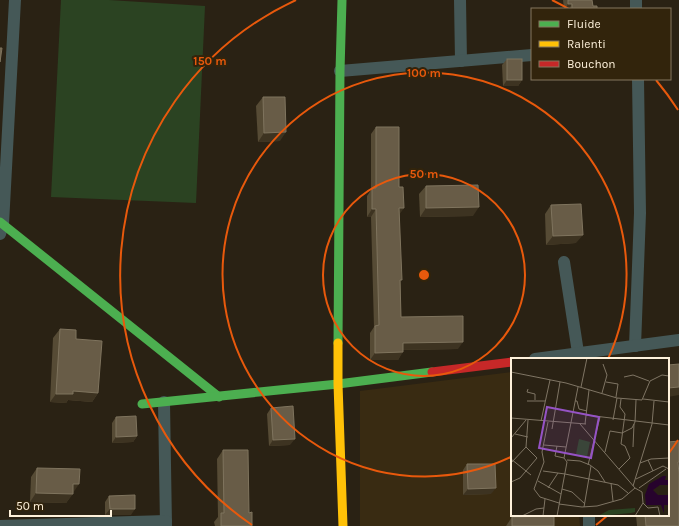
<svg xmlns="http://www.w3.org/2000/svg" width="679" height="526" font-family="Karla,sans-serif">
	<rect width="100%" height="100%" fill="#2a2214"/>
	<polygon fill="#392b12" points="512,372 512,515 579,515 580,526 360,526 360,391"/>
	<polygon fill="#2b4322" points="61,0 109,0 205,6 196,203 51,197"/>
	<g fill="none" stroke-linecap="round" stroke-linejoin="round">
		<g stroke="#455857" stroke-width="12">
			<polyline points="460,0 461,61"/>
			<polyline points="636,0 636,9"/>
			<polyline points="340,71 532,55"/>
			<polyline points="0,234 3,224 15,0"/>
			<polyline points="564,262 579,359"/>
			<polyline points="635,346 640,213 638,79"/>
			<polyline points="535,359 679,340"/>
			<polyline points="164,402 166,526"/>
			<polyline points="589,515 589,526"/>
			<polyline points="0,526 166,521"/>
		</g>
		<g stroke="#4caf50" stroke-width="9">
			<polyline points="0,222 219,397"/>
			<polyline points="338,343 340,71 342,0"/>
			<polyline points="142,404 338,384 432,372"/>
		</g>
		<polyline stroke="#ffc107" stroke-width="9" points="338,343 338,384 343,526"/>
		<polyline stroke="#c62828" stroke-width="9" points="432,372 512,362"/>
	</g>
	<g fill="#564b35">
		<polygon points="563,0 592,0 593,6 597,9 564,9"/>
		<polygon points="507,59 522,80 518,86 503,86 502,65"/>
		<polygon points="263,97 280,141 258,142 256,106"/>
		<polygon points="376,127 399,187 401,317 458,349 403,350 398,360 370,360 370,333 374,327 371,217 367,217 367,196 371,190 371,134"/>
		<polygon points="426,186 473,216 420,217 419,194"/>
		<polygon points="551,205 576,243 546,245 545,214"/>
		<polygon points="60,329 76,339 98,393 92,402 68,400 66,403 50,402 53,338"/>
		<polygon points="271,408 290,445 269,446 267,414"/>
		<polygon points="116,417 137,436 133,442 112,443 112,423"/>
		<polygon points="223,450 249,513 252,526 215,526 214,522 218,517 217,459"/>
		<polygon points="467,464 491,494 463,495 463,470"/>
		<polygon points="37,468 73,493 66,503 30,502 31,477"/>
		<polygon points="109,496 131,515 105,515 105,502"/>
		<polygon points="636,515 668,515 679,526 637,526"/>
		<polygon points="512,517 554,526 506,526"/>
	</g>
	<g fill="#3d3321">
		<polygon points="568,4 572,4 569,9 565,9"/>
		<polygon points="507,80 522,80 518,86 503,86"/>
		<polygon points="286,132 280,141 258,142 264,133"/>
		<polygon points="479,207 473,216 420,217 426,208"/>
		<polygon points="399,208 404,208 399,215"/>
		<polygon points="372,209 376,209 371,217 367,217"/>
		<polygon points="583,235 576,243 546,245 553,236"/>
		<polygon points="463,342 458,349 398,350 403,343"/>
		<polygon points="403,352 398,360 370,360 375,353"/>
		<polygon points="679,387 679,395 668,397 668,388"/>
		<polygon points="73,391 98,393 92,402 68,400 66,403 50,402 56,394"/>
		<polygon points="137,436 133,442 112,443 116,437"/>
		<polygon points="295,439 290,445 269,446 273,440"/>
		<polygon points="678,462 679,462 679,473"/>
		<polygon points="73,484 79,484 73,493"/>
		<polygon points="496,488 491,494 463,495 468,489"/>
		<polygon points="36,493 73,494 66,503 30,502"/>
		<polygon points="110,509 135,509 131,515 105,515"/>
	</g>
	<g fill="#685c47" stroke="#7f745e">
		<polygon points="568,0 592,0 593,6 597,6 597,9 572,9 572,4 568,4"/>
		<polygon points="0,48 2,48 0,62"/>
		<rect x="507" y="59" width="15" height="21"/>
		<polygon points="263,97 285,97 286,132 264,133"/>
		<polygon points="376,127 399,127 399,187 403,187 404,208 399,208 402,280 400,280 401,317 463,316 463,342 403,343 403,352 375,353 375,326 379,325 376,209 372,209 372,188 376,188"/>
		<polygon points="478,185 479,207 426,208 426,186"/>
		<polygon points="581,204 583,235 553,236 551,205"/>
		<polygon points="60,329 76,330 76,339 102,341 98,393 73,391 73,394 56,394"/>
		<polygon points="679,364 679,387 668,388 668,365"/>
		<polygon points="293,406 295,439 273,440 271,408"/>
		<polygon points="136,416 137,436 116,437 116,417"/>
		<polygon points="679,441 679,462 678,462 679,475 679,526 646,526 645,515 668,515 668,442"/>
		<polygon points="223,450 248,450 249,513 252,512 252,526 221,526 221,513 224,513"/>
		<polygon points="467,464 495,464 496,488 468,489"/>
		<polygon points="37,468 80,469 79,484 73,484 73,494 36,493"/>
		<polygon points="135,495 135,509 110,509 109,496"/>
		<polygon points="554,516 554,526 512,526 512,517"/>
	</g>
	<g fill="none" stroke="#e8590c" stroke-width="2">
		<circle cx="424" cy="275" r="101"/>
		<path d="M511 457A202 202 0 1 1 608 359"/>
		<path d="M678 440A303 303 0 0 1 669 453M608 515A303 303 0 0 1 596 525M252 525A303 303 0 0 1 296 0M552 0A303 303 0 0 1 569 9M656 80A303 303 0 0 1 678 110"/>
	</g>
	<g transform="translate(511 358)">
		<rect width="158" height="158" fill="#2a2214"/>
		<path d="M68,81l11,3 -3,15 -11,-3zM124,150v4l-4,1 -33,3 11,-6z" fill="#2b4322"/>
		<path d="M152,118h3l-1,4h4v5h-9l-7,5 5,5h11v10h-5v8l-3,-8h-15l-1,-10 4,-11z" fill="#27032d"/>
		<path fill="none" stroke="#7f7564" stroke-width="1" d="M0,14l55,11 51,15 25,2 8,-19 12,-6 7,1M113,19l9,-2 16,6M95,24l12,2 -2,13M70,29l6,-29M17,31l-1,3 8,2v6M91,35l5,-18 -4,-11M132,41l26,3M16,43h18M64,43h2l2,8 8,2M75,57l83,10M0,60l75,6M102,62l4,-22M30,63l9,-41M37,64l-6,30 2,10 -10,27 6,8 19,6M124,64l1,-22M69,66l55,64 7,4 1,11 -8,13M74,66l4,-34M41,71l8,-47M4,76l13,3M0,80l15,-18M33,87l22,2M46,88l-2,10 9,2M122,89l1,-23M94,94l5,-21 12,2 10,-5 3,-6M0,101l20,16M56,102l13,1 10,4 8,6 7,11M137,102l5,11M0,105l15,-16M129,105l11,-4 18,-1M77,107l12,-48M108,111l11,-11 -5,-12 -4,-2 4,-30 -5,-7 1,-8M32,113l22,3M54,116l53,11 10,8M125,121l27,-13 6,3M27,123l23,13M0,124l9,-4 17,-20 -11,-11 2,-27M100,125l2,18M122,128l19,-62 2,-23M37,130l10,-15M128,130l27,-19M51,131l10,3 13,12M132,145l5,5 10,-1 2,9M48,146l23,3 15,-1 25,-7 13,-11M73,149l7,-41M11,158l14,-7 8,-1M32,158l2,-17M46,158l10,-54 -3,-4 14,-71"/>
		<path fill="#9553c5" fill-opacity="0.15" stroke="#9553c5" stroke-width="2" d="M36,49l52,10 -8,41 -52,-10z"/>
		<rect width="158" height="158" fill="none" stroke="#fef1db" stroke-width="2"/>
	</g>
	<circle cx="424" cy="275" r="6" fill="#e8590c" stroke="#32240c" stroke-width="2"/>
	<g font-size="12" text-anchor="middle" font-weight="bold" fill="#e8590c" stroke="#32240c" stroke-width="4" stroke-linejoin="round" paint-order="stroke">
		<text x="210" y="65">150 m</text>
		<text x="424" y="77">100 m</text>
		<text x="424" y="178">50 m</text>
	</g>
	<rect x="531" y="8" width="140" height="72" fill="#32240c" stroke="#84765f"/>
	<rect x="539" y="21" width="20" height="6" fill="#4caf50" stroke="#84765f"/>
	<text x="567" y="28" font-size="12" fill="#fef1db">Fluide</text>
	<rect x="539" y="41" width="20" height="6" fill="#ffc107" stroke="#84765f"/>
	<text x="567" y="48" font-size="12" fill="#fef1db">Ralenti</text>
	<rect x="539" y="61" width="20" height="6" fill="#c62828" stroke="#84765f"/>
	<text x="567" y="68" font-size="12" fill="#fef1db">Bouchon</text>
	<path d="M10 510v6h101v-6" fill="none" stroke="#fef1db" stroke-width="2"/>
	<text x="16" y="510" font-size="12" fill="#fef1db" stroke="#32240c" stroke-width="3" paint-order="stroke">50 m</text>
</svg>
